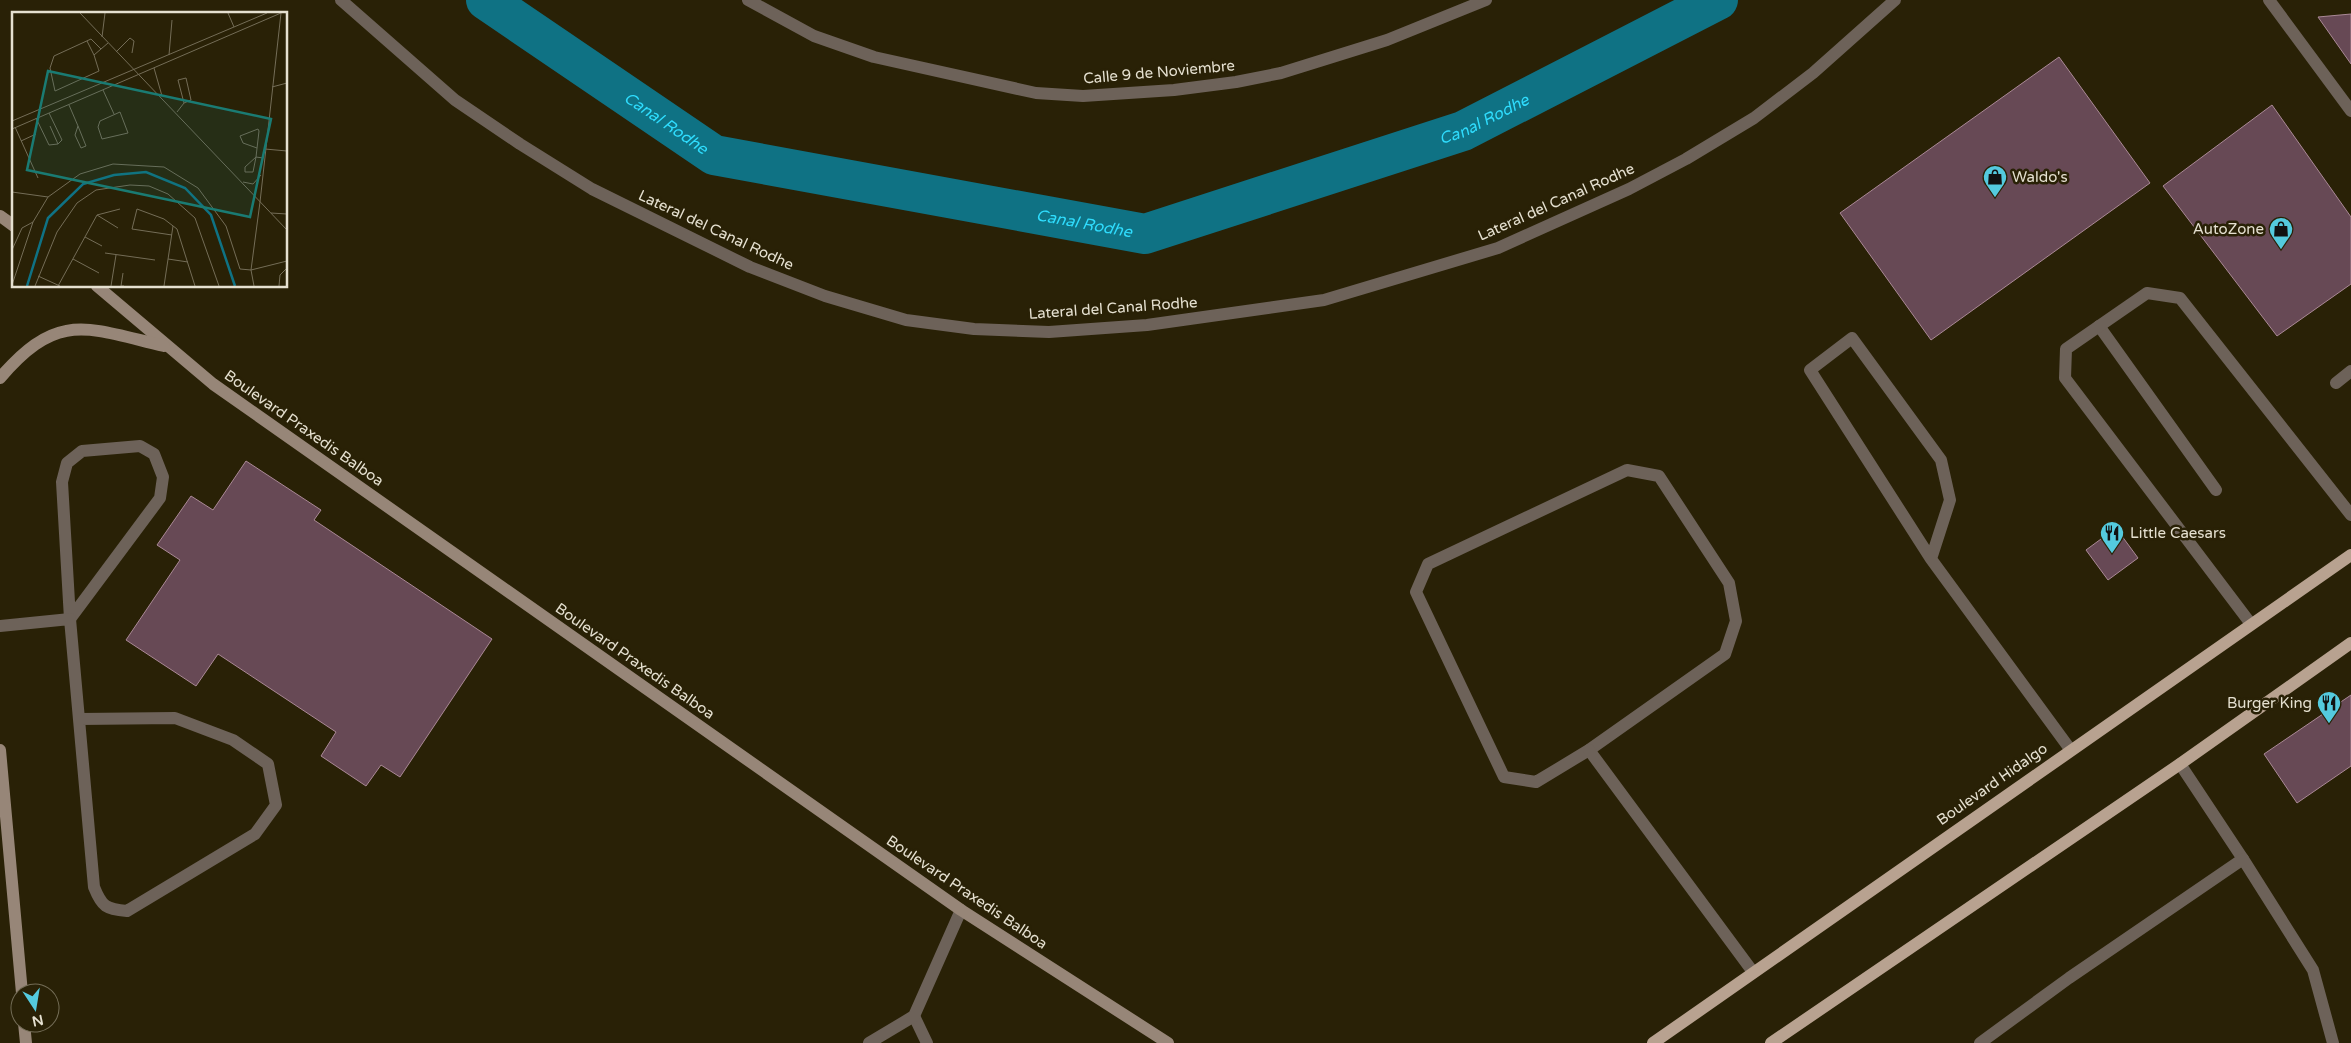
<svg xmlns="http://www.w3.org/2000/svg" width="2351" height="1043" font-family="'Varela Round',sans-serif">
	<rect width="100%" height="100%" fill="#292106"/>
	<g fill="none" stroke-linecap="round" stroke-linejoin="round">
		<path stroke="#0f7284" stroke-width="40" id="s1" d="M486,0l228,155 431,79 318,-103 255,-131"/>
	</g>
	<g fill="#674955" stroke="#aa8996">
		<polygon points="2351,14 2351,64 2318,17"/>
		<polygon points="2059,57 2150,183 1931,340 1840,213"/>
		<polygon points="2272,105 2351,217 2351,284 2277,336 2163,186"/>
		<polygon points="246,461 321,510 314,520 492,639 400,777 381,765 366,786 321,756 336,732 218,654 196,686 126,640 180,560 157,545 191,496 213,510"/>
		<polygon points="2116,528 2138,558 2108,580 2086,550"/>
		<polygon points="2351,695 2351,766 2297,803 2264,754"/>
	</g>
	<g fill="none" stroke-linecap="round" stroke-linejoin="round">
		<g stroke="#6d6259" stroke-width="12">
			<polyline points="2269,0 2351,111"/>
			<polyline points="2099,326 2216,490"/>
			<polyline points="2336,383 2351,371"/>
			<polygon points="140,446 154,454 163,477 160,498 70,619 62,482 67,463 82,451"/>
			<polygon points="1627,470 1659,476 1729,583 1736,621 1725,654 1589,750 1536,782 1504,777 1416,592 1428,564"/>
			<polyline points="1931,559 1950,500 1941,460 1852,338 1810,370 1931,559 2070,749"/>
			<polyline points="2251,624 2065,378 2066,349 2147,293 2180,298 2351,515"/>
			<path d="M0,626l70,-7 24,268c8,20 12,22 33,24l128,-77 21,-29 -8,-41 -35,-24 -58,-22 -95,1"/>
			<polyline points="1589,750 1753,972"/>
			<polyline points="2180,764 2243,859"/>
			<polyline points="914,1016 927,1043"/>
			<polyline points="869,1043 914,1016 961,910"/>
			<polyline points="1980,1043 2069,978 2243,859 2313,970 2333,1043"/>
		</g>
		<g stroke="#6d6259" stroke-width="12">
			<polyline points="341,0 455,100 520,144 592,189 750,267 825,296 906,320 974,329 1049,332 1147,325 1324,300 1498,248 1629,189 1686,159 1754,118 1813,73 1895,0"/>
			<polyline points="748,0 814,36 874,57 1036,93 1083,96 1174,90 1236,82 1281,73 1387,40 1486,0"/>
		</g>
		<g stroke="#978678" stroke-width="12">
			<polyline points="0,216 14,226"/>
			<polyline points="97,286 213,384 961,910 1168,1043"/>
			<path d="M0,378c58,-68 87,-50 164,-32"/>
			<polyline points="0,750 22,993"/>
			<polyline points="24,1023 26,1043"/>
		</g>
		<g stroke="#b8a290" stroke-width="12">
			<polyline points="1653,1043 2351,555"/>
			<polyline points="1771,1043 2180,764 2351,643"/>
		</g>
	</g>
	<defs>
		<g id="shop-pin" transform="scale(1.25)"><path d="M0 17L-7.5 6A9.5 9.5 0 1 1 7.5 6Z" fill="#54cade" stroke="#292106"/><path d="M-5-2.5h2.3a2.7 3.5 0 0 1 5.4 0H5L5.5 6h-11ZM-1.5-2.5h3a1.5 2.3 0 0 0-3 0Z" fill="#111"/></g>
		<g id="restaurant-pin" transform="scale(1.25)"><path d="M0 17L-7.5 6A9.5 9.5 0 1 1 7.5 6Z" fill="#54cade" stroke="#292106"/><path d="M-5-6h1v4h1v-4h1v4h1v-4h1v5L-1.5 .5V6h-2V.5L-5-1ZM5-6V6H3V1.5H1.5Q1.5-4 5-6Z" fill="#111"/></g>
	</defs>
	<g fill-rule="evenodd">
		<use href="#shop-pin" x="1995" y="177"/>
		<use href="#shop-pin" x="2281" y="229"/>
		<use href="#restaurant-pin" x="2112" y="533"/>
		<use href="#restaurant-pin" x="2329" y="703"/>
	</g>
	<g text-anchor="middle" stroke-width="5" stroke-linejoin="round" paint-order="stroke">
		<g font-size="15" fill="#e5e0d0" stroke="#292106">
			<text transform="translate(1159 72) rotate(-5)" y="5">Calle 9 de Noviembre</text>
			<text transform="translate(1556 202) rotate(-24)" y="5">Lateral del Canal Rodhe</text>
			<text transform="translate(716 230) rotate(25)" y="5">Lateral del Canal Rodhe</text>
			<text transform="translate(1113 308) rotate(-4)" y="5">Lateral del Canal Rodhe</text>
			<text transform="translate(304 428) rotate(35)" y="5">Boulevard Praxedis Balboa</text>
			<text transform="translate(635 661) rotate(35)" y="5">Boulevard Praxedis Balboa</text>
			<text transform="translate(1992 784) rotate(-35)" y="5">Boulevard Hidalgo</text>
			<text transform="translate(967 892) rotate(34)" y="5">Boulevard Praxedis Balboa</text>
		</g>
		<g font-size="15" fill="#e5e0d0" stroke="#292106" text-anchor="start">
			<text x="2012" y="182">Waldo's</text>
			<text x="2264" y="234" text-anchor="end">AutoZone</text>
			<text x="2130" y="538">Little Caesars</text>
			<text x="2312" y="708" text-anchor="end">Burger King</text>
		</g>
		<g font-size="16" font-style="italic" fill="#2fdcfd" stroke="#292106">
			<text dy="6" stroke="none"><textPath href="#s1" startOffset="1072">Canal Rodhe</textPath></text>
			<text dy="6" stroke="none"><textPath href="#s1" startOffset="218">Canal Rodhe</textPath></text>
			<text dy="6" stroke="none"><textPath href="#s1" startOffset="652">Canal Rodhe</textPath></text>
		</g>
	</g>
	<g transform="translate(12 12)">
		<rect width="275" height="275" fill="#292106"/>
		<path fill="none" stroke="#0f7284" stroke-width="2.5" d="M15,274l21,-68 35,-34 31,-9 32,-3 39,16 26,27 24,71"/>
		<path fill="none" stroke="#746d57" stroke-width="1" d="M68,1l207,217M216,1l6,14M90,25l3,-24M75,29l7,14M89,37l-10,-10 -37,17 -4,12 5,23 44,-20 -5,-16 14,-12M104,40l14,-14 4,3 -2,12M157,43l3,-35M142,56l8,28M260,75l15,-4M91,78l11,24M57,93l9,21 8,20 -5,2 -6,-13 3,-9M108,100l8,21 -26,6 -4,-12 2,-6zM165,100l7,-9 7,-3 -5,-22 -8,2 6,23M24,106l13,27 9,-1 4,-4 -13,-27M0,109l255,-108M38,114l8,18M3,115l23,51M0,117l269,-116M9,129l15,-7M245,136l-14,-5 -3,-7 18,-7 1,2 -3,26 7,1M253,137l22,2M244,145l-3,15h-8v-5zM231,170l10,2 8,-9M0,180l36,5M248,190l21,-189M259,201l16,1M85,203l21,13M160,223l-40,-6 5,-20 27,10 13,10 18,57M73,225l17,9M0,238l10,-22 11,-6M93,241l50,7M61,247l26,14M156,247l20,3M111,261l-2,13h3M26,264l22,10M0,273l21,-63 15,-25 32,-23 33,-10 51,3 34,21 28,38 14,43 11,1 36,-9M23,274l22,-54 20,-29 19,-13 34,-5 19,1 19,8 27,24 24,68M46,274l39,-71 23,-6M99,274l5,-31M152,274l9,-60M242,274l-3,-16 9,-68M267,274l1,-11 7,-7"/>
		<path fill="#1a7b73" fill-opacity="0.15" stroke="#1a7b73" stroke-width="2.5" d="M36,59l223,48 -21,98 -223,-47z"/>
		<rect width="275" height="275" fill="none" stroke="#e5e0d0" stroke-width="2.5"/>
	</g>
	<g transform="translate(35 1008) rotate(168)"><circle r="24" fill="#292106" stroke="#746d57"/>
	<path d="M0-4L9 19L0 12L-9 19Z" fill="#54cade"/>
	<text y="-8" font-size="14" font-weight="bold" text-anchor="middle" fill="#e5e0d0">N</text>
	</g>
</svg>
